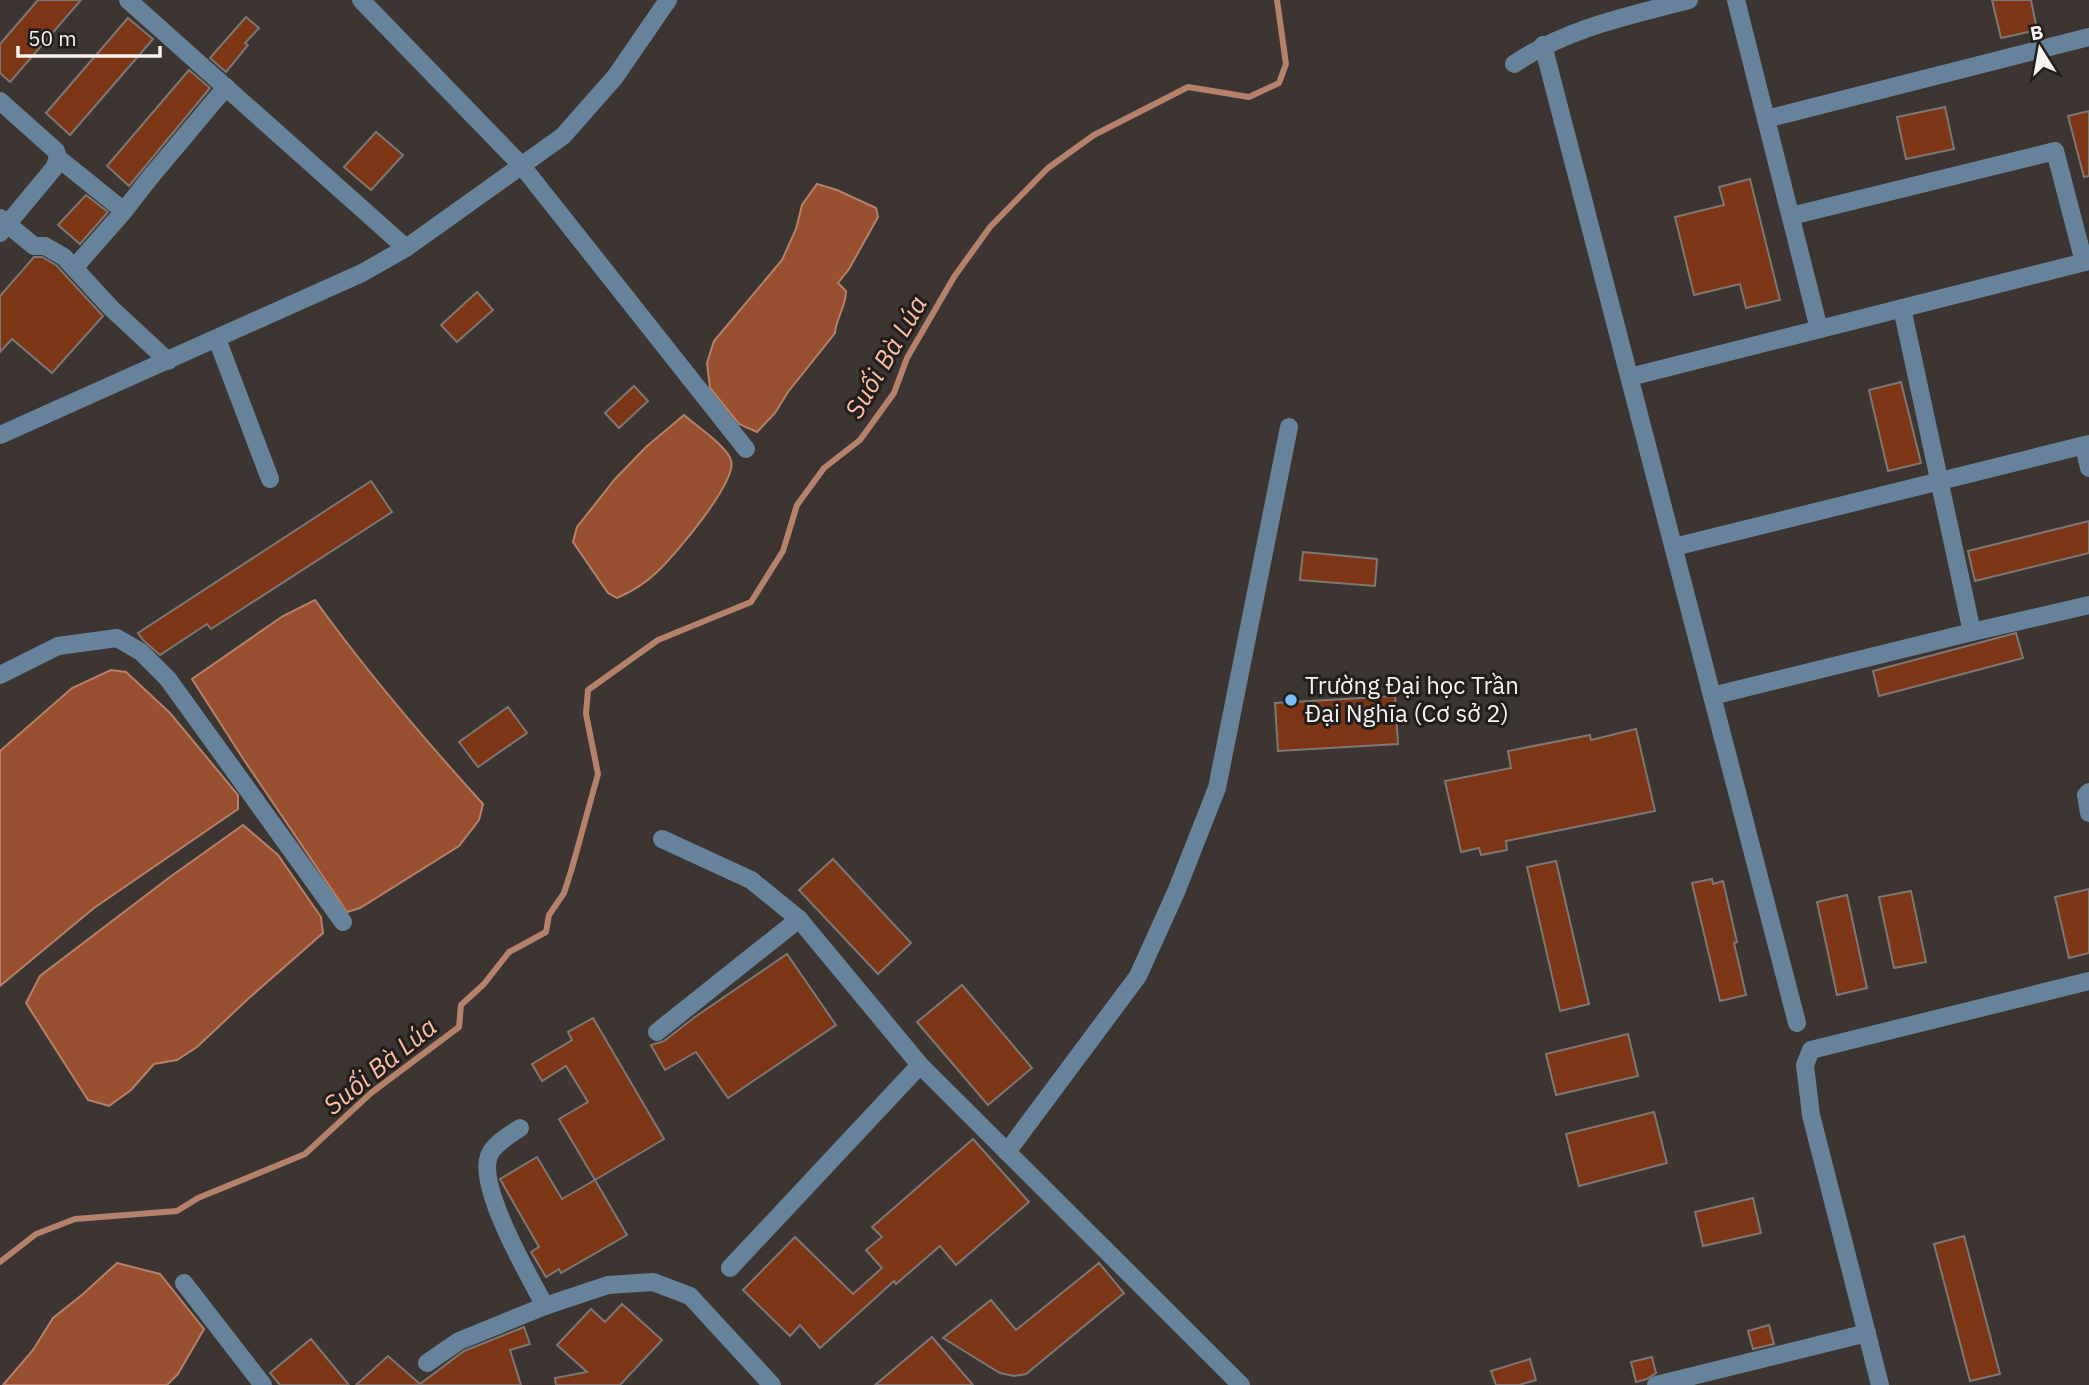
<svg xmlns="http://www.w3.org/2000/svg" width="2089" height="1385" font-family="'IBM Plex Sans',sans-serif">
	<rect width="100%" height="100%" fill="#3c3532"/>
	<g fill="#995030" stroke="#b5816a" stroke-width="2">
		<path d="M817,184l20,6 39,18 2,9 -29,52 -11,14 8,8c0,16 -10,27 -11,42l-47,59 -13,21 -18,19 -18,-8 -29,-36 -3,-25 7,-22 68,-81 14,-31 6,-24z"/>
		<path d="M684,415c11,10 43,31 47,45 7,21 -56,95 -73,111 -12,12 -25,20 -41,27l-9,-5 -35,-51 4,-15 38,-48 31,-32z"/>
		<path d="M315,600c51,71 109,139 168,204l-4,16 -20,26 -99,62 -13,4 -103,-152 -52,-81 91,-63z"/>
		<polygon points="111,670 126,672 170,713 238,795 238,809 94,908 0,986 0,751 72,688"/>
		<polygon points="243,825 278,855 321,917 323,933 249,998 197,1047 177,1060 154,1064 131,1090 109,1106 88,1100 26,1003 40,976 170,877"/>
		<polygon points="117,1263 160,1274 204,1329 178,1374 167,1385 3,1385 33,1350 53,1318 83,1294"/>
	</g>
	<g fill="none" stroke-linecap="round" stroke-linejoin="round">
		<polyline stroke="#b5816a" stroke-width="6" points="0,1262 36,1234 75,1219 177,1211 198,1198 305,1154 371,1093 459,1027 461,1005 484,984 509,952 546,932 549,915 564,893 572,868 598,774 586,714 588,690 658,640 751,602 783,551 797,505 824,468 860,440 894,393 907,358 954,277 990,227 1048,168 1094,135 1188,87 1249,97 1279,83 1286,64 1277,0"/>
	</g>
	<g fill="#7c3615" stroke="#7e7673" stroke-width="2">
		<polygon points="38,0 81,0 10,82 0,73 0,44"/>
		<polygon points="1992,0 2031,0 2037,30 2001,38"/>
		<polygon points="246,17 259,28 245,43 248,45 226,72 210,58"/>
		<polygon points="128,18 153,39 70,135 46,113"/>
		<polygon points="189,70 210,88 129,186 107,166"/>
		<polygon points="1945,107 1954,149 1906,159 1897,117"/>
		<polygon points="2089,111 2089,176 2084,177 2068,116"/>
		<polygon points="376,132 403,155 371,190 344,167"/>
		<polygon points="1750,179 1780,300 1746,308 1740,284 1694,295 1675,217 1724,205 1719,187"/>
		<polygon points="86,195 108,212 80,244 58,225"/>
		<polygon points="34,257 42,257 56,265 103,316 52,373 12,339 0,352 0,296"/>
		<polygon points="477,292 493,310 457,342 441,325"/>
		<polygon points="1901,382 1921,463 1888,471 1869,390"/>
		<polygon points="634,386 648,401 619,428 605,413"/>
		<polygon points="371,481 392,512 211,629 207,624 160,655 143,640 138,633"/>
		<polygon points="2089,521 2089,553 1975,581 1968,551"/>
		<polygon points="1303,552 1377,559 1375,586 1300,580"/>
		<polygon points="2016,633 2023,658 1879,696 1873,671"/>
		<polygon points="1395,696 1398,744 1278,751 1275,703"/>
		<polygon points="508,707 527,733 478,767 459,742"/>
		<polygon points="1636,729 1655,811 1506,841 1507,850 1481,855 1479,848 1461,852 1445,781 1511,768 1508,751 1590,735 1591,740"/>
		<polygon points="833,859 911,943 878,974 799,890"/>
		<polygon points="1556,861 1589,1004 1560,1011 1527,867"/>
		<polygon points="1712,879 1713,884 1723,881 1737,942 1734,943 1746,995 1720,1001 1692,883"/>
		<polygon points="2089,889 2089,953 2069,958 2055,897"/>
		<polygon points="1911,891 1926,962 1894,968 1879,897"/>
		<polygon points="1847,895 1867,988 1837,995 1817,902"/>
		<polygon points="787,954 836,1025 728,1098 696,1052 665,1070 651,1045 664,1041 695,1017"/>
		<polygon points="962,985 1032,1068 988,1105 917,1022"/>
		<polygon points="593,1018 664,1139 595,1180 559,1119 588,1102 566,1066 542,1081 532,1064 572,1040 568,1032"/>
		<polygon points="1628,1034 1638,1076 1556,1095 1546,1054"/>
		<polygon points="1654,1112 1667,1163 1579,1186 1566,1134"/>
		<polygon points="973,1139 1029,1202 956,1265 940,1246 896,1284 894,1281 820,1348 800,1325 790,1336 743,1290 795,1237 853,1294 882,1268 866,1250 882,1237 872,1227"/>
		<polygon points="537,1157 562,1199 595,1180 627,1235 561,1273 559,1269 546,1277 531,1252 539,1247 500,1179"/>
		<polygon points="1753,1198 1761,1233 1703,1246 1695,1212"/>
		<polygon points="1964,1236 2000,1374 1970,1381 1934,1244"/>
		<polygon points="1099,1263 1124,1293 1026,1374 1014,1376 1000,1373 943,1338 991,1300 1016,1330"/>
		<polygon points="622,1304 662,1340 620,1385 556,1385 555,1378 587,1372 557,1345 591,1309 605,1322"/>
		<polygon points="1769,1325 1774,1344 1753,1349 1748,1331"/>
		<polygon points="524,1327 530,1344 510,1350 521,1385 356,1385 388,1356 420,1384 464,1351"/>
		<polygon points="932,1337 973,1385 875,1385"/>
		<polygon points="311,1339 349,1385 280,1385 270,1373"/>
		<polygon points="1652,1357 1656,1373 1647,1379 1636,1382 1631,1362"/>
		<polygon points="1530,1359 1536,1380 1519,1385 1496,1385 1491,1371"/>
	</g>
	<g fill="none" stroke-linecap="round" stroke-linejoin="round">
		<g stroke="#67839b" stroke-width="18">
			<polyline points="128,0 406,248"/>
			<polyline points="361,0 522,166 746,449"/>
			<polyline points="1736,0 1766,119 2089,37"/>
			<polyline points="1543,45 1797,1023"/>
			<path d="M1514,64c53,-36 114,-48 175,-64"/>
			<polyline points="0,101 56,151 58,158 124,211 148,180 226,87"/>
			<polyline points="1766,119 1819,329"/>
			<polyline points="1791,216 2055,151 2084,262"/>
			<polyline points="0,218 34,246 45,246 64,257 111,308 168,361"/>
			<polyline points="0,233 54,168 58,158"/>
			<polyline points="74,268 124,211"/>
			<polyline points="1902,308 1972,632"/>
			<polyline points="217,339 270,479"/>
			<polyline points="1630,377 2089,261"/>
			<polyline points="0,435 362,273 406,248 563,136 615,77 668,0"/>
			<polyline points="2084,446 2089,468"/>
			<polyline points="1674,547 2089,444"/>
			<polyline points="0,675 58,646 117,638 141,652 168,679 343,922"/>
			<polyline points="1712,696 1972,632 2089,605"/>
			<polyline points="2089,792 2086,795 2089,813"/>
			<polyline points="662,839 751,880 799,919 920,1065 1241,1385"/>
			<polyline points="657,1032 799,919"/>
			<path d="M520,1128c-10,7 -27,16 -31,28 -12,31 40,120 56,150"/>
			<polyline points="1007,1152 1138,976 1176,892 1217,788 1289,427"/>
			<polyline points="730,1268 920,1065"/>
			<polyline points="184,1283 263,1385"/>
			<polyline points="427,1363 459,1341 545,1306 608,1285 653,1282 690,1296 772,1385"/>
			<polyline points="1656,1385 1867,1333"/>
			<polyline points="1880,1385 1811,1115 1805,1065 1811,1050 2089,981"/>
		</g>
	</g>
	<circle fill="#7abff8" stroke="#211e1c" stroke-width="2.5" cx="1291" cy="700" r="7"/>
	<g text-anchor="middle" stroke-width="6" stroke-linejoin="round" paint-order="stroke">
		<g font-size="24" fill="#f7f3f1" stroke="#211e1c" text-anchor="start">
			<text x="1305" y="694">Trường Đại học Trần<tspan x="1305" dy="28">Đại Nghĩa (Cơ sở 2)</tspan></text>
		</g>
		<g font-size="26" font-style="italic" fill="#febea4" stroke="#211e1c">
			<text transform="translate(886 357) rotate(-60)" y="9">Suối Bà Lúa</text>
			<text transform="translate(380 1066) rotate(-39)" y="9">Suối Bà Lúa</text>
		</g>
	</g>
	<g transform="translate(2040 49) rotate(349)" stroke="#211e1c" stroke-width="5" paint-order="stroke">
	<path d="M0-5L12 26L0 18L-12 26Z" fill="#f7f3f1"/>
	<text y="-10" font-size="19" font-weight="bold" text-anchor="middle" fill="#f7f3f1">B</text>
	</g>
	<path d="M18 46v10h142v-10" fill="none" stroke="#f7f3f1" stroke-width="3.5"/>
	<text x="28" y="46" font-size="21" fill="#f7f3f1" stroke="#211e1c" stroke-width="5" paint-order="stroke">50 m</text>
</svg>
